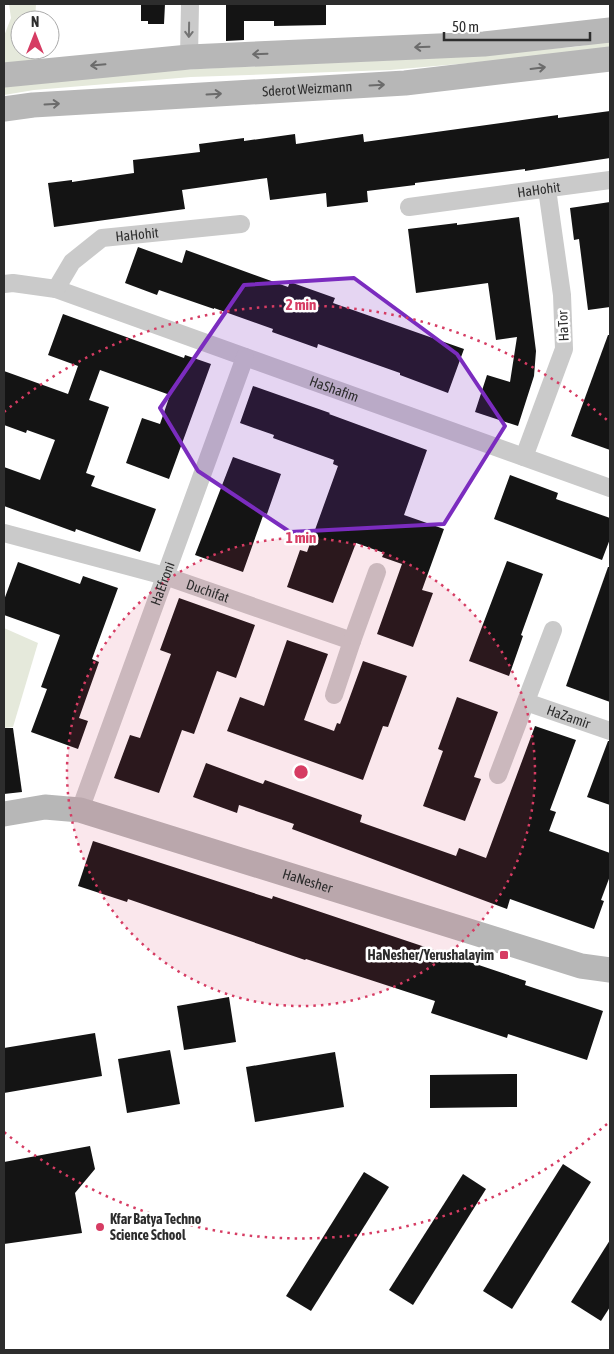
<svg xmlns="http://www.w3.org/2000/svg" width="614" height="1354" font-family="'Asap Condensed',sans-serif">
	<rect width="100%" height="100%" fill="#fff"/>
	<g fill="#e5e9db">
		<polygon points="9,4 36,4 35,20 20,20 20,50 35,50 35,66 4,71 4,36 11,18"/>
		<polygon points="610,41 610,48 573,54 390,70 191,77 34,90 4,95 4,81 27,77 390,60 574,47"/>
		<polygon points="4,628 38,643 13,727 4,728"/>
	</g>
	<g fill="#141414">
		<polygon points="141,4 165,4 164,24 148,24 148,21 141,21"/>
		<polygon points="226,4 326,4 326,25 274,26 274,21 244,21 244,40 226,41"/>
		<polygon points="610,111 610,158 525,171 525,169 415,183 415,185 367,191 368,202 327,207 326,193 270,200 267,178 182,190 185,209 54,227 48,183 72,180 72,182 134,173 133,160 200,152 199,144 244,138 244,141 295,134 296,144 363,134 364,142 558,115 558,118"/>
		<polygon points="610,202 610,307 588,310 579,239 574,240 570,208"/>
		<polygon points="519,217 536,351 534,376 518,426 475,412 487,375 510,382 517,337 496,340 488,283 416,293 408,229 457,223 457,225"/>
		<polygon points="138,247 182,263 186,250 288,287 290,282 335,298 333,303 464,349 448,393 400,375 400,373 318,344 317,348 272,332 273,329 214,308 214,309 159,290 157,295 125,283"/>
		<polygon points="63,314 184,358 185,355 211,364 169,479 126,463 142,418 160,424 170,395 100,370 89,400 109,407 86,473 95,476 91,486 156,509 140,552 76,529 75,532 4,506 4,467 40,480 55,440 27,430 26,433 4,425 4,371 68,394 78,366 48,355"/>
		<polygon points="608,335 610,335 610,450 571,436"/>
		<polygon points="253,386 330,413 329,414 427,450 404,515 444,529 422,590 433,593 413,647 377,634 402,564 382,557 384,553 356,543 333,603 287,587 300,550 307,552 338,466 333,464 334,460 273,438 274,435 240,423"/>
		<polygon points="233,457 281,474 267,514 264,513 243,572 195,555"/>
		<polygon points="510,475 558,493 556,499 610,518 610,539 602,560 494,519"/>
		<polygon points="507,561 543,574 521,635 523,636 509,676 469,661"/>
		<polygon points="18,562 80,584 83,576 118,588 92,659 99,662 79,718 88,721 78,749 31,732 47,689 41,687 60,635 4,615 4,600"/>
		<polygon points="608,567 610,567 610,702 566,686"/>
		<polygon points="179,598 255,625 236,678 217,671 194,734 182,730 159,793 114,778 130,735 140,738 171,654 160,650"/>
		<polygon points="287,640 328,654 304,720 334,731 337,723 340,724 363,661 407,676 388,727 383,726 363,780 227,731 240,697 264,706"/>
		<polygon points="457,697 498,712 474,777 481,779 465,821 423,806 443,751 438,749"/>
		<polygon points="535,726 576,740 550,810 556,812 549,831 610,853 610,876 601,900 604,901 594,929 510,899 507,909 292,829 294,824 239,805 237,813 193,797 206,763 263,784 265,780 362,815 360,822 456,856 459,848 486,858"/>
		<polygon points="4,728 13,728 22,792 4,794"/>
		<polygon points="608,741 610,741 610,805 587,797"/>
		<polygon points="93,841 272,899 273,896 526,981 525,985 603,1011 587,1060 508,1034 507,1038 431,1013 435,1001 306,959 305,960 128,899 127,902 78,886"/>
		<polygon points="229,997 236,1042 184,1050 177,1006"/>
		<polygon points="95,1033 102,1076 4,1093 4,1048"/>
		<polygon points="170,1050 180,1104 127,1113 118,1059"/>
		<polygon points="335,1052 344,1107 255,1122 246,1067"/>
		<polygon points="517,1074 517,1107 430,1108 430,1075"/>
		<polygon points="90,1146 95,1169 75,1193 82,1233 4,1244 4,1162"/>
		<polygon points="563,1164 591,1182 512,1309 483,1291"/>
		<polygon points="364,1172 389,1187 311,1311 286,1296"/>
		<polygon points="463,1174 486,1189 413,1305 389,1290"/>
		<polygon points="610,1240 610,1307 601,1321 571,1302"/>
	</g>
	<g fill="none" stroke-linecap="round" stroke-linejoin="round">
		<g stroke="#cacaca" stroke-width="18">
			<polyline points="189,57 190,4"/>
			<path id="s1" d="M409,207l201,-27"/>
			<path id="s2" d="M4,284l9,-1 43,6 554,199"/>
			<path id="s3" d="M56,289l16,-27 30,-24 139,-14"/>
			<polyline points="524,457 564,349 562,295 547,189"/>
			<path id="s4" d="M4,533l161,43 187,65"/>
			<polyline points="334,695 352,641 377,572"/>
			<path id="s5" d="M526,702l84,29"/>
			<polyline points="498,775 553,630"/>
			<path id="s6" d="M80,810l165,-453"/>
		</g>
		<g stroke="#b7b7b7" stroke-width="25">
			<polyline points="4,75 189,57 484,44 610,30"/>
			<path id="s7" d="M4,109l29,-4 372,-22 205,-24"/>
			<path id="s8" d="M4,814l41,-7 35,3 501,156 29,4"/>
		</g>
	</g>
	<defs><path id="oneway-shaft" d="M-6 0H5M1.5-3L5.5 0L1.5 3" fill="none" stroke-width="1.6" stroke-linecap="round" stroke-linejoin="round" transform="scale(1.25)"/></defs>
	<use stroke="#747474" href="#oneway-shaft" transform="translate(189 30) rotate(91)"/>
	<g stroke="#6b6b6b">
		<use href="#oneway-shaft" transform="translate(422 47) rotate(178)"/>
		<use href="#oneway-shaft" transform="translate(260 54) rotate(178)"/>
		<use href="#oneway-shaft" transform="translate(98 65) rotate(175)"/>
		<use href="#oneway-shaft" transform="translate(538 68) rotate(-7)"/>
		<use href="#oneway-shaft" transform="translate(377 85) rotate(-3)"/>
		<use href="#oneway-shaft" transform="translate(214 94) rotate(-3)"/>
		<use href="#oneway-shaft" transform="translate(52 104) rotate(-3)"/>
	</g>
	<path fill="#7b2cbf" fill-opacity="0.2" stroke="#7b2cbf" stroke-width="4" stroke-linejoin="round" d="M354,278l103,76 48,72 -61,98 -154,8 -92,-61 -38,-63 84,-123z"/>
	<circle cx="301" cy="772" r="234" fill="#d63c63" fill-opacity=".12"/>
	<g fill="none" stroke="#d63c63" stroke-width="2.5" stroke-dasharray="2.5 5">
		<circle cx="301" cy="772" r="234"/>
		<path d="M607 1124A467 467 0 0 1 4 1132M4 412A467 467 0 0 1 607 420"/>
	</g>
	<g fill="#d63c63" stroke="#fff" stroke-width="2">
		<rect x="499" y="950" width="10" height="10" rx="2.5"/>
		<circle cx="100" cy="1227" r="5"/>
	</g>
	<g text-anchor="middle" stroke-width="5" stroke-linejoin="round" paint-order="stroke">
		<g font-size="14" fill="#2d2d2d" stroke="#fff">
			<text dy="5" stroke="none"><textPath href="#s7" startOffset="304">Sderot Weizmann</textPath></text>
			<text dy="5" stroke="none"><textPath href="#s1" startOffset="131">HaHohit</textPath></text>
			<text dy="5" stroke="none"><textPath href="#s3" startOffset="105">HaHohit</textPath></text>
			<text transform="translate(563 326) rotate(-93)" y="5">HaTor</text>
			<text dy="5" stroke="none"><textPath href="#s2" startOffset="348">HaShafim</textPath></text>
			<text dy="5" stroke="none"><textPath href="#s6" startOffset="241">HaEfroni</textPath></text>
			<text dy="5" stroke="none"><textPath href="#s4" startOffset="212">Duchifat</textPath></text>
			<text dy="5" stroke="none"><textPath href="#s5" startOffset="45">HaZamir</textPath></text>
			<text dy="5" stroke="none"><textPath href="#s8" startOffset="315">HaNesher</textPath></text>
		</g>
		<g font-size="14" font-weight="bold" fill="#2d2d2d" stroke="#fff" text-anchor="end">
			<text x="494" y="960">HaNesher/Yerushalayim</text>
			<text x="110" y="1224" text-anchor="start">Kfar Batya Techno<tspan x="110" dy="16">Science School</tspan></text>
		</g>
	</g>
	<circle cx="301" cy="772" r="8" fill="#d63c63" stroke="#fff" stroke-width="2.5"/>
	<g font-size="15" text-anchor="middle" font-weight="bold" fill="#d63c63" stroke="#fff" stroke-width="5" stroke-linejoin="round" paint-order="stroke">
		<text x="301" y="310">2 min</text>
		<text x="301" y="543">1 min</text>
	</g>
	<rect width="614" height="1354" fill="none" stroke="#2d2d2d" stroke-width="10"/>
	<g transform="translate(35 35)"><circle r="24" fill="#ffffff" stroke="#ababab"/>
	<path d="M0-4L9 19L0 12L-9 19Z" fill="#d63c63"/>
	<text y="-8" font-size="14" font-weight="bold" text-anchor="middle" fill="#2d2d2d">N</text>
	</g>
	<path d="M444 32v8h146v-8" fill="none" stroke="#2d2d2d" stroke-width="2.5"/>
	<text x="452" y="32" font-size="15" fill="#2d2d2d" stroke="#ffffff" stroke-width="4" paint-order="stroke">50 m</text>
</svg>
